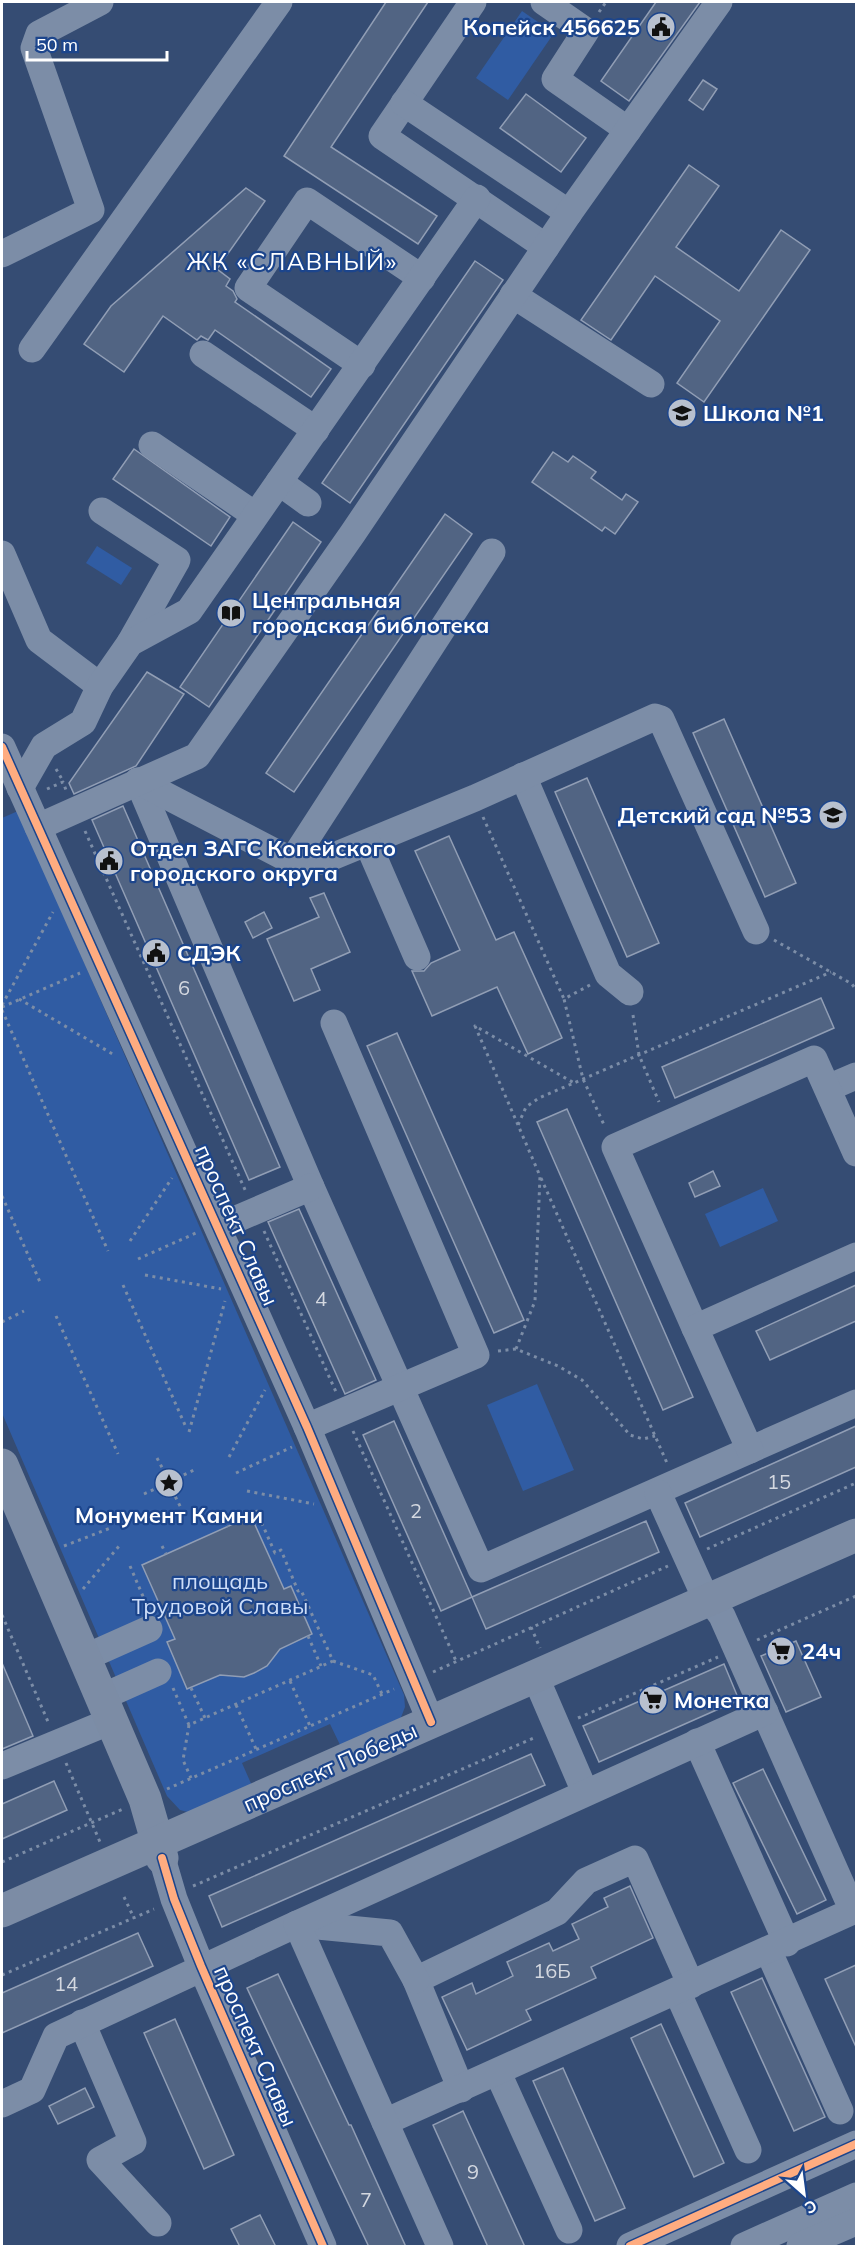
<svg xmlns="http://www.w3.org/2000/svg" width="858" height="2248" font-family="Mulish,sans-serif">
	<rect width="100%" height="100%" fill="#354c73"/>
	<g fill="#305ca3">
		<polygon points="522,11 554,33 508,100 476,78"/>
		<polygon points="97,546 132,568 121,585 86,563"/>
		<polygon points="18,811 404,1695 405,1707 400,1720 342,1749 330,1724 242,1763 253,1788 195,1814 180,1810 167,1796 2,1413 2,818"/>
		<polygon points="763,1188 778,1221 720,1247 705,1214"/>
		<polygon points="537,1384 574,1470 523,1491 487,1405"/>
	</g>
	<g fill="#516483" stroke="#919eb5" stroke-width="1.5">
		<polygon points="386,2 428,2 331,147 437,216 418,244 284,156"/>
		<polygon points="656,2 700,2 629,101 601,81"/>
		<polygon points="703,80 717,89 703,110 689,100"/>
		<polygon points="526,94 586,138 561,172 500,128"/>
		<polygon points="689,165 719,186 676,247 739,291 781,230 810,250 704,402 677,383 720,321 655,276 611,340 581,320"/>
		<polygon points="246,188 265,201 217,269 230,279 226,286 233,291 237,299 235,302 331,369 311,397 215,330 208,340 201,336 197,340 163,316 124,372 84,344 111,306"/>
		<polygon points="475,261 503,280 350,503 322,483"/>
		<polygon points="134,449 230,517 211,546 113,479"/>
		<polygon points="553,452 568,462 573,456 596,472 591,478 622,500 626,494 638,502 615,534 605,527 602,531 532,482"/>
		<polygon points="445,514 472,534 294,792 266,773"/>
		<polygon points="293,522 321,542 209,707 180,687"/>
		<polygon points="147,672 184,694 136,766 74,794 69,783"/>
		<polygon points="724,719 796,883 765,897 693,733"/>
		<polygon points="587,778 659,943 627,957 555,792"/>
		<polygon points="123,806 280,1167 249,1180 92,820"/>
		<polygon points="449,836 496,940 514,932 562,1038 528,1054 497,987 432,1016 412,971 424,971 431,963 460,950 415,851"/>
		<polygon points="324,893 350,952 311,969 320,990 294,1001 267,939 319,917 310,898"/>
		<polygon points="264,912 272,928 253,938 245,922"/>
		<polygon points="821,998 834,1028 675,1098 662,1067"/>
		<polygon points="397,1033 524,1320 494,1333 367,1046"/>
		<polygon points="567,1109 693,1397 663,1410 537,1122"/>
		<polygon points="713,1171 720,1186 695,1197 689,1183"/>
		<polygon points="299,1209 376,1380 345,1394 268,1222"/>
		<polygon points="856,1285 856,1321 770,1360 756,1331"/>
		<polygon points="394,1421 472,1597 441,1611 363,1435"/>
		<polygon points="856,1426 856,1467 700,1537 685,1503"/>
		<polygon points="251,1516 284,1589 291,1586 312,1634 280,1649 267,1666 254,1673 244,1677 220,1675 187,1689 167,1642 175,1639 142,1565"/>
		<polygon points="646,1521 659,1552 486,1629 472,1597"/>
		<polygon points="796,1641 821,1697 786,1712 761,1656"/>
		<polygon points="2,1663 33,1736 2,1749"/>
		<polygon points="724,1664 739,1700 599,1762 583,1726"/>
		<polygon points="531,1754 545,1785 222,1927 209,1896"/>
		<polygon points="763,1769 826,1900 797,1914 733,1783"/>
		<polygon points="54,1781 67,1810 2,1839 2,1804"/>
		<polygon points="630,1886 653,1938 591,1967 596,1978 526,2010 531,2020 467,2050 442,1997 472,1983 476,1994 513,1976 507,1962 549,1943 553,1951 579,1939 572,1924 608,1907 604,1898"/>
		<polygon points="138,1933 153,1966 2,2033 2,1993"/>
		<polygon points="856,1965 856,2047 825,1979"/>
		<polygon points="278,1974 349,2125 351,2125 406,2247 369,2247 312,2127 247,1988"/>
		<polygon points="762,1978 825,2117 794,2131 731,1992"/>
		<polygon points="175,2019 234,2155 204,2169 144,2033"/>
		<polygon points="661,2024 724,2163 694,2177 631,2038"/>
		<polygon points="563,2068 625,2208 595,2221 533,2081"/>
		<polygon points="85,2088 94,2107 58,2124 49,2106"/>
		<polygon points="463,2111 525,2247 488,2247 433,2125"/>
		<polygon points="260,2215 276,2247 240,2247 231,2229"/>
	</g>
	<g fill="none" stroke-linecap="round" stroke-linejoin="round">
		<g stroke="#7c8da7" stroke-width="3" stroke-dasharray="3 4.5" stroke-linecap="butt">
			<polyline points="599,12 606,2"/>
			<polyline points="56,769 63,781"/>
			<polyline points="47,789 63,782 66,790"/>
			<polyline points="483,817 564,999"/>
			<polyline points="85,831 246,1192"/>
			<polyline points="774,940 852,984 856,990"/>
			<polyline points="590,985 564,999 583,1079 605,1127"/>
			<polyline points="19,999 116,1056"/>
			<polyline points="2,1005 53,912"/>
			<polyline points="2,1007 80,973"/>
			<polyline points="2,1010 108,1251"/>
			<polyline points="633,1015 639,1055 659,1102"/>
			<polyline points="518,1125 475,1026 574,1083"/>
			<polyline points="541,1178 667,1463"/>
			<polyline points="2,1196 40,1282"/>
			<polyline points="264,1231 336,1392"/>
			<polyline points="130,1241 172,1178"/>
			<polyline points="138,1259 196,1233"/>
			<polyline points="145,1275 221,1289"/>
			<polyline points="123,1285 185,1425"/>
			<polyline points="56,1316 118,1454"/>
			<polyline points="2,1322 24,1311"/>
			<polyline points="516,1349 535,1301 540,1176 518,1125 526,1107 539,1098 831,972"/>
			<polyline points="498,1351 516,1349 558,1366 582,1380 630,1435 643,1439 655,1436"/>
			<polyline points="353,1431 456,1661"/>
			<polyline points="189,1432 225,1301"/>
			<polyline points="229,1457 265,1390"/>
			<polyline points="157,1458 166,1475"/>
			<polyline points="236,1473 292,1447"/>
			<polyline points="177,1478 194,1470"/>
			<polyline points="172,1490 181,1508"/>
			<polyline points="247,1491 314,1504"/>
			<polyline points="144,1494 161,1486"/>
			<polyline points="224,1519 228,1527"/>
			<polyline points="64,1546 113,1527"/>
			<polyline points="162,1546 166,1554"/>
			<polyline points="707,1549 856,1483"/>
			<polyline points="130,1566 148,1608"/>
			<polyline points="83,1589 120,1545"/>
			<polyline points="2,1615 49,1724"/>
			<polyline points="531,1627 540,1648"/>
			<polyline points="308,1636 321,1666"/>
			<polyline points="757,1640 856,1596"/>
			<polyline points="333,1661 373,1675 382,1694"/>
			<polyline points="433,1672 668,1566"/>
			<polyline points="290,1681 310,1726"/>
			<polyline points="173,1688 189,1725 333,1661 301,1590 298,1591 281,1550 275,1553 256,1510"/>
			<polyline points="191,1688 205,1718"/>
			<polyline points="236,1705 256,1749"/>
			<polyline points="578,1718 718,1657"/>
			<polyline points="189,1725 183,1760 191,1778"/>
			<polyline points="66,1763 100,1842"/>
			<polyline points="167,1789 394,1689"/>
			<polyline points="2,1862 123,1809"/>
			<polyline points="193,1886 536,1737"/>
			<polyline points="124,1897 134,1918"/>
			<polyline points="2,1975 154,1909"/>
		</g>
		<g stroke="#7c8da7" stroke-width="27">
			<polyline points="473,2 382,136 546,247"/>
			<polyline points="544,2 586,31 555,79 628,130"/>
			<polyline points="404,103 569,213"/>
			<polyline points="2,254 91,210 34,48 39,34 100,2"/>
			<polyline points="513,295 651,384"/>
			<polyline points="32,349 279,2"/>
			<polyline points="203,354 316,430"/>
			<polyline points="362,365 248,288 307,201 422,278"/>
			<polyline points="152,445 255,515"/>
			<polyline points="279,482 308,503"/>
			<polyline points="102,511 177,560 130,643"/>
			<polyline points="2,554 39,640 100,686"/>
			<polyline points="2,747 307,1427 431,1722"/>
			<polyline points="523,776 608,974 630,992"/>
			<polyline points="138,781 311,1187 481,1569 856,1403"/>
			<polyline points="138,781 292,861 322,861 475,798 655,717 661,719 756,931"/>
			<polyline points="20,788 44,746 83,722 100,686 130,643 189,611 477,198"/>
			<polyline points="38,827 197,756 353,533 569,213 719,2"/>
			<polyline points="368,844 417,957"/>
			<polyline points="292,861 492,552"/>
			<polyline points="828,1088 856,1076"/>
			<polyline points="218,1227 311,1187"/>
			<polyline points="695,1328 615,1147 814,1059 856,1153"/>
			<polyline points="307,1427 476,1355 334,1023"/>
			<polyline points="750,1450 695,1328 856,1256"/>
			<polyline points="84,1658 149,1629"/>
			<polyline points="542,1692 585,1792"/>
			<polyline points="102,1697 158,1672"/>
			<polyline points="697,1742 787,1943"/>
			<polyline points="2,1766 111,1721"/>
			<polyline points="162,1858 174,1899 201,1966 323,2246"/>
			<polyline points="769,1952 840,2111"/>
			<polyline points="677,1991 748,2150"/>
			<polyline points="82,2023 133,2142 100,2160 158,2223"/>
			<polyline points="498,2073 569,2230"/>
			<polyline points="461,2089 416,1980 557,1912 586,1881 635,1859 691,1985"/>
			<polyline points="2,2104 32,2090 56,2036 297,1924 390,1933 416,1980"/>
			<polyline points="385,2122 853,1911 722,1616 701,1588 658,1493"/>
			<polyline points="440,2246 297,1924 765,1712"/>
			<polyline points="630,2246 856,2144"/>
			<polyline points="744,2246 856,2196"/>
			<polyline points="800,2246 856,2222"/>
		</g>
		<g stroke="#7c8ca5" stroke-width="33">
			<polyline points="2,1465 145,1799 162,1858"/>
			<polyline points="2,1911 856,1535"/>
		</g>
		<g stroke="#1c458c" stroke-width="11">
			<g id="cycleway">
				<polyline points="2,747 307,1427 431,1722"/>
				<polyline points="162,1858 174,1899 201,1966 323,2246"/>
				<polyline points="630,2246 856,2144"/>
			</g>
		</g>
		<use href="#cycleway" stroke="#ffac80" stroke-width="8"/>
	</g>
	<defs>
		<g id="civic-disc" transform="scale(1.5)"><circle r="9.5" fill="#b8c0ce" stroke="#1c458c"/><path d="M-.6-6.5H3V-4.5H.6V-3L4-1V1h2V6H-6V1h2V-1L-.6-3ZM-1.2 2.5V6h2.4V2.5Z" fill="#111"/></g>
		<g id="school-disc" transform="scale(1.5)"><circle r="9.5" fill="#b8c0ce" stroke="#1c458c"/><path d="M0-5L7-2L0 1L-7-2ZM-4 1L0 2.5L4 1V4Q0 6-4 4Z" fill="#111"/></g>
		<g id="library-disc" transform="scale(1.5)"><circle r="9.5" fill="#b8c0ce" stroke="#1c458c"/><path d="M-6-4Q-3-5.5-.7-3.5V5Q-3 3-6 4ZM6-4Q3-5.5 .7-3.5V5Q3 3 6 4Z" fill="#111"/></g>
		<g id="sight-disc" transform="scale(1.5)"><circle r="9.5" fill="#b8c0ce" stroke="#1c458c"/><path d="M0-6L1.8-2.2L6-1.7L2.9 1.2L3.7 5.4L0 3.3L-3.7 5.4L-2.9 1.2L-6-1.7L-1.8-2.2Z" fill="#111"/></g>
		<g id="supermarket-disc" transform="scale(1.5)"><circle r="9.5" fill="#b8c0ce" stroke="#1c458c"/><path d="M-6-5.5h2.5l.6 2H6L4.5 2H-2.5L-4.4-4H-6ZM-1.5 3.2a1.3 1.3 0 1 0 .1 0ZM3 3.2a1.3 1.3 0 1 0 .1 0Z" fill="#111"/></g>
	</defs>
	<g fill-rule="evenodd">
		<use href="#civic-disc" x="661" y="27"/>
		<use href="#school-disc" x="682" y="413"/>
		<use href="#library-disc" x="231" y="613"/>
		<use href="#school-disc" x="833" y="815"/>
		<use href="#civic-disc" x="109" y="861"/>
		<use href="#civic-disc" x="156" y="953"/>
		<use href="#sight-disc" x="169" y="1483"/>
		<use href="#supermarket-disc" x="781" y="1651"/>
		<use href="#supermarket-disc" x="653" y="1700"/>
	</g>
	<g text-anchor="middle" stroke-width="4.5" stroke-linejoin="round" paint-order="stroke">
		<g font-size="20" fill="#d4d8e0">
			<text x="184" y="995">6</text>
			<text x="321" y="1306">4</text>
			<text x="779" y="1489">15</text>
			<text x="416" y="1518">2</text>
			<text x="552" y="1978">16Б</text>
			<text x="66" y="1991">14</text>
			<text x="473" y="2179">9</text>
			<text x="366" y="2207">7</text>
		</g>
		<g font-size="22" font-weight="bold" fill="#fff" stroke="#1c458c" text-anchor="start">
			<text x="640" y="35" text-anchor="end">Копейск 456625</text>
			<text x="703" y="421">Школа №1</text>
			<text x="252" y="608">Центральная<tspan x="252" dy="25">городская библотека</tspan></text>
			<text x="812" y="823" text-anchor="end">Детский сад №53</text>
			<text x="130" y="856">Отдел ЗАГС Копейского<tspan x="130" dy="25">городского округа</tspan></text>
			<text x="177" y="961">СДЭК</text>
			<text x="169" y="1523" text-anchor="middle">Монумент Камни</text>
			<text x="802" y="1659">24ч</text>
			<text x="674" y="1708">Монетка</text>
		</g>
		<g font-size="22" fill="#fff" stroke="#1c458c">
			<text transform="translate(237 1225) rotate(66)" y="8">проспект Славы</text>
			<text transform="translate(330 1767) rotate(-24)" y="8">проспект Победы</text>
			<text transform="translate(256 2046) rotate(66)" y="8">проспект Славы</text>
		</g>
		<g font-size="22" fill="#cedef9" stroke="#1c458c">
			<text x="220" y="1589">площадь<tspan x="220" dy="25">Трудовой Славы</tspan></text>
		</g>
		<g font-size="24" letter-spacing="1.5" fill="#fff" stroke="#1c458c">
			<text x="292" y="270">ЖК «СЛАВНЫЙ»</text>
		</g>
	</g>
	<rect width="858" height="2248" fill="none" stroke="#ffffff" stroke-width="6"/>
	<g transform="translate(804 2194) rotate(152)" stroke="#1c458c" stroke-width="4.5" paint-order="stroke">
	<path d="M0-4.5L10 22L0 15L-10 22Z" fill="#ffffff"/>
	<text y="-9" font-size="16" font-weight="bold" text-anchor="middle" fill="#ffffff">С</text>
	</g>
	<path d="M27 51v9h140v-9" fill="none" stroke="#ffffff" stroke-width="3"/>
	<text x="36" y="51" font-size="18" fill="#ffffff" stroke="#1c458c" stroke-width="4.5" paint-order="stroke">50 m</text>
</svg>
